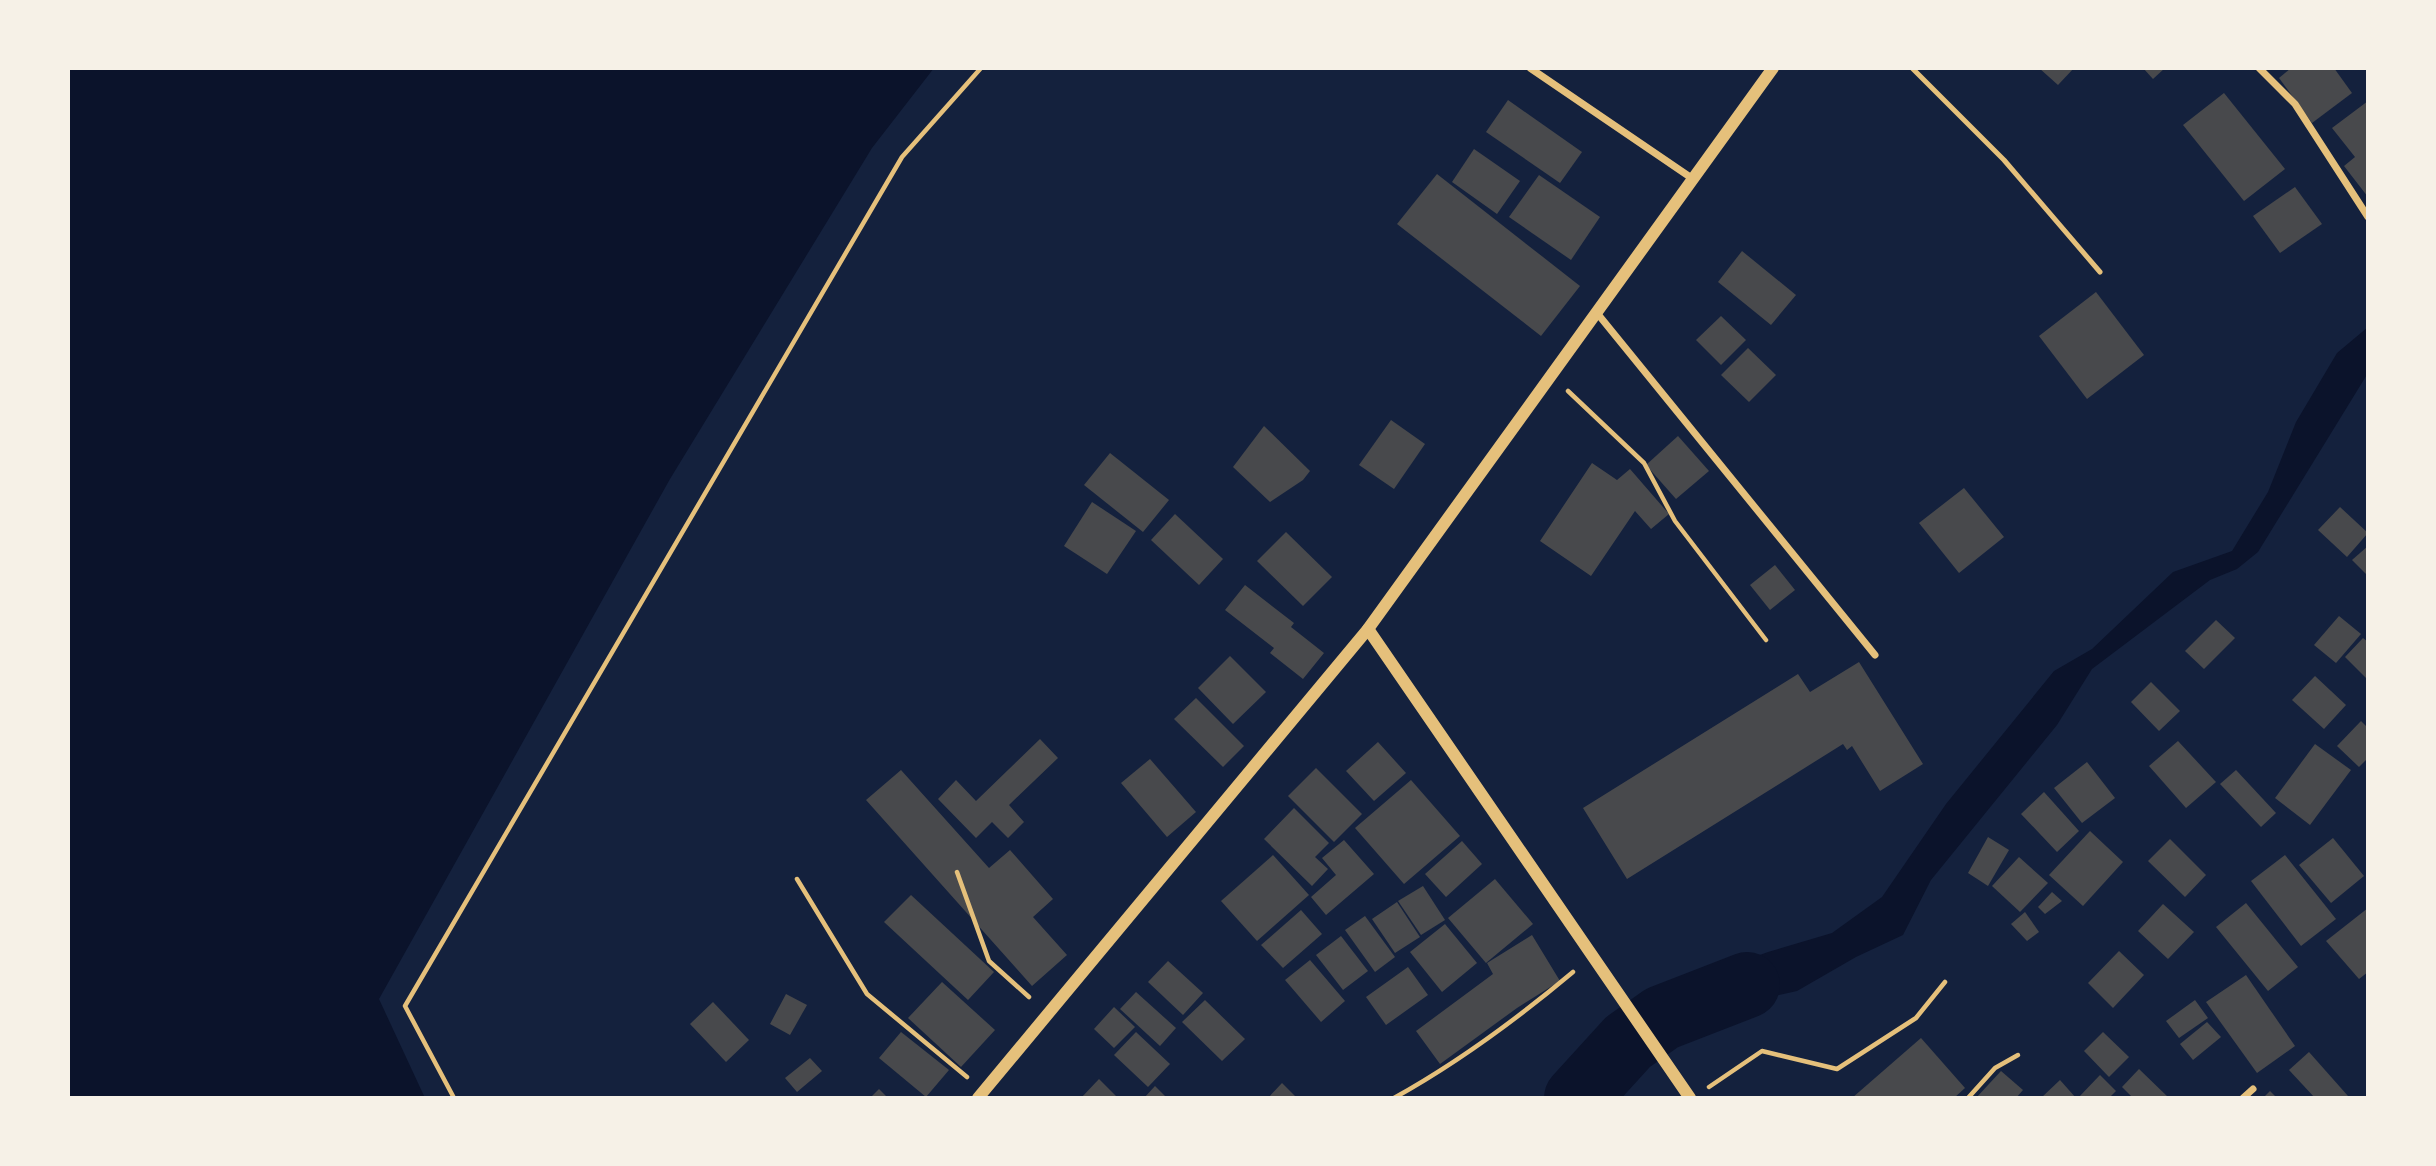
<svg xmlns="http://www.w3.org/2000/svg" width="2436" height="1166" font-family="'Playfair Display',serif">
	<rect width="100%" height="100%" fill="#14213d"/>
	<g fill="#0b132b">
		<polygon points="68,68 934,68 872,148 670,479 379,999 425,1098 68,1098"/>
		<polygon points="2368,327 2368,373 2258,552 2237,569 2210,580 2092,669 2057,725 1931,880 1903,935 1856,957 1797,991 1700,1013 1671,1031 1654,1006 1689,981 1768,952 1832,933 1882,897 1946,804 2054,671 2092,649 2173,572 2232,551 2268,492 2296,422 2337,353"/>
		<polygon points="1617,1027 1636,1053 1595,1098 1564,1098"/>
	</g>
	<g fill="none" stroke-linecap="round" stroke-linejoin="round">
		<polyline stroke="#0b132b" stroke-width="66" points="1577,1098 1628,1042 1662,1018 1747,985"/>
	</g>
	<g fill="#48494c">
		<polygon points="2039,68 2074,68 2058,85"/>
		<polygon points="2143,68 2165,68 2153,79"/>
		<polygon points="2291,68 2334,68 2352,93 2312,123 2279,78"/>
		<polygon points="2224,93 2285,169 2244,201 2183,125"/>
		<polygon points="1508,100 1582,152 1560,183 1486,132"/>
		<polygon points="2368,101 2368,197 2344,166 2355,157 2332,128"/>
		<polygon points="1474,149 1520,181 1497,214 1452,182"/>
		<polygon points="1437,174 1580,286 1541,336 1397,224"/>
		<polygon points="1539,175 1600,217 1571,260 1509,217"/>
		<polygon points="2295,187 2322,224 2280,253 2253,216"/>
		<polygon points="1742,251 1796,295 1771,325 1718,282"/>
		<polygon points="2096,292 2144,355 2087,399 2039,336"/>
		<polygon points="1721,316 1746,340 1721,365 1696,340"/>
		<polygon points="1748,348 1776,375 1749,402 1721,375"/>
		<polygon points="1391,420 1425,444 1394,489 1359,465"/>
		<polygon points="1264,426 1310,471 1303,480 1270,502 1233,467"/>
		<polygon points="1678,436 1709,471 1676,499 1646,465"/>
		<polygon points="1110,453 1169,500 1143,532 1084,485"/>
		<polygon points="1592,463 1617,480 1630,469 1669,514 1651,529 1635,511 1591,576 1540,541"/>
		<polygon points="1964,488 2004,537 1959,573 1919,523"/>
		<polygon points="1092,502 1136,531 1107,574 1064,546"/>
		<polygon points="2340,507 2368,533 2347,557 2318,530"/>
		<polygon points="1175,514 1223,559 1199,585 1151,540"/>
		<polygon points="1286,532 1332,577 1303,606 1257,561"/>
		<polygon points="2368,546 2368,576 2352,560"/>
		<polygon points="1775,565 1795,590 1770,610 1750,585"/>
		<polygon points="1245,585 1294,623 1291,627 1324,653 1303,679 1270,653 1274,648 1225,610"/>
		<polygon points="2339,616 2361,634 2336,663 2314,645"/>
		<polygon points="2216,620 2235,638 2204,669 2185,651"/>
		<polygon points="2363,638 2368,642 2368,680 2345,657"/>
		<polygon points="1230,656 1266,692 1233,724 1198,688"/>
		<polygon points="1859,662 1923,764 1880,791 1852,746 1847,750 1843,744 1627,879 1583,808 1798,674 1810,692"/>
		<polygon points="2315,676 2346,705 2324,729 2292,700"/>
		<polygon points="2151,682 2180,711 2159,731 2131,702"/>
		<polygon points="1196,698 1244,746 1223,767 1174,719"/>
		<polygon points="2361,721 2368,728 2368,758 2359,767 2337,746"/>
		<polygon points="1040,739 1058,758 1009,805 1024,822 1008,838 992,822 976,838 938,799 956,780 976,801"/>
		<polygon points="2178,741 2216,782 2186,808 2149,766"/>
		<polygon points="1378,742 1406,773 1374,801 1346,771"/>
		<polygon points="2315,744 2351,770 2310,825 2275,798"/>
		<polygon points="1150,759 1196,812 1167,837 1121,783"/>
		<polygon points="2087,762 2115,798 2082,823 2054,788"/>
		<polygon points="1316,768 1362,814 1334,842 1288,796"/>
		<polygon points="901,770 989,868 1010,850 1053,899 1033,917 1067,955 1032,986 866,800"/>
		<polygon points="2236,770 2276,813 2261,827 2220,784"/>
		<polygon points="1411,780 1460,836 1404,884 1355,828"/>
		<polygon points="2044,792 2079,831 2057,852 2021,814"/>
		<polygon points="1294,808 1329,843 1315,857 1328,869 1312,886 1264,839"/>
		<polygon points="2090,831 2123,862 2083,906 2049,875"/>
		<polygon points="1988,837 2009,850 1988,886 1968,873"/>
		<polygon points="2333,838 2364,876 2331,903 2299,865"/>
		<polygon points="2170,839 2206,875 2185,897 2148,861"/>
		<polygon points="1344,840 1374,874 1326,915 1311,897 1336,875 1322,858"/>
		<polygon points="1462,841 1482,864 1446,897 1425,874"/>
		<polygon points="1273,855 1309,895 1257,941 1221,901"/>
		<polygon points="2285,855 2336,919 2301,946 2251,881"/>
		<polygon points="2019,857 2048,883 2020,912 1992,886"/>
		<polygon points="1495,879 1533,924 1486,963 1448,918"/>
		<polygon points="1423,886 1445,920 1421,935 1398,901"/>
		<polygon points="2052,892 2062,901 2045,914 2038,907"/>
		<polygon points="911,895 994,972 968,1000 884,922"/>
		<polygon points="1397,902 1420,937 1395,953 1372,919"/>
		<polygon points="2246,903 2298,967 2268,991 2216,927"/>
		<polygon points="2163,904 2194,932 2168,959 2138,931"/>
		<polygon points="2368,908 2368,972 2359,979 2326,941"/>
		<polygon points="1301,910 1322,934 1283,968 1261,945"/>
		<polygon points="2025,912 2039,932 2027,941 2011,924"/>
		<polygon points="1365,916 1395,957 1375,972 1345,930"/>
		<polygon points="1445,924 1477,963 1442,992 1410,952"/>
		<polygon points="1532,935 1560,981 1517,1008 1440,1064 1416,1031 1493,974 1487,963"/>
		<polygon points="1341,936 1368,971 1343,990 1316,955"/>
		<polygon points="2119,951 2144,975 2113,1008 2088,983"/>
		<polygon points="1310,960 1345,1001 1321,1022 1285,980"/>
		<polygon points="1168,961 1203,993 1183,1015 1148,982"/>
		<polygon points="1408,967 1428,995 1386,1025 1366,997"/>
		<polygon points="2246,975 2295,1046 2257,1073 2206,1002"/>
		<polygon points="942,982 995,1030 961,1067 908,1018"/>
		<polygon points="1136,992 1176,1028 1160,1046 1120,1009"/>
		<polygon points="786,994 807,1005 790,1035 770,1024"/>
		<polygon points="1205,1000 1245,1039 1222,1061 1182,1022"/>
		<polygon points="2195,1000 2208,1018 2179,1038 2166,1021"/>
		<polygon points="713,1002 749,1040 726,1062 690,1024"/>
		<polygon points="1114,1007 1135,1027 1114,1048 1094,1029"/>
		<polygon points="2207,1022 2221,1037 2193,1060 2180,1044"/>
		<polygon points="901,1032 949,1070 926,1097 879,1058"/>
		<polygon points="1136,1032 1170,1064 1148,1087 1114,1055"/>
		<polygon points="2103,1032 2129,1057 2109,1077 2084,1051"/>
		<polygon points="1921,1038 1965,1088 1954,1098 1852,1098"/>
		<polygon points="2309,1052 2348,1096 2346,1098 2315,1098 2289,1070"/>
		<polygon points="810,1058 822,1071 797,1092 785,1078"/>
		<polygon points="2139,1069 2169,1098 2133,1098 2122,1087"/>
		<polygon points="2001,1071 2023,1090 2016,1098 1976,1098"/>
		<polygon points="2100,1075 2116,1091 2109,1098 2078,1098"/>
		<polygon points="1099,1079 1118,1098 1081,1098"/>
		<polygon points="2060,1080 2076,1098 2041,1098"/>
		<polygon points="1282,1083 1297,1098 1268,1098"/>
		<polygon points="1155,1086 1167,1098 1144,1098"/>
		<polygon points="879,1089 888,1098 870,1098"/>
		<polygon points="2270,1091 2277,1098 2263,1098"/>
	</g>
	<g fill="none" stroke-linecap="round" stroke-linejoin="round">
		<g stroke="#e5c07b" stroke-width="4.5">
			<polyline points="1568,391 1644,463 1675,521 1766,640"/>
			<polyline points="957,872 989,961 1029,997"/>
			<polyline points="797,879 867,994 967,1077"/>
			<polyline points="1709,1087 1762,1051 1837,1069 1916,1018 1945,982"/>
			<polyline points="454,1098 405,1006 902,157 981,68"/>
			<path d="M1394,1098c65,-36 123,-79 179,-126"/>
			<polyline points="1968,1098 1995,1068 2018,1055"/>
		</g>
		<polyline stroke="#e5c07b" stroke-width="5" points="1912,68 2004,160 2100,272"/>
		<g stroke="#e5c07b" stroke-width="7">
			<polyline points="1530,68 1693,179"/>
			<polyline points="2259,68 2295,104 2368,217"/>
			<polyline points="1597,313 1875,655"/>
			<polyline points="2243,1098 2253,1089"/>
		</g>
		<g stroke="#e5c07b" stroke-width="12">
			<polyline points="1368,629 1690,1098"/>
			<polyline points="978,1098 1368,629 1773,68"/>
		</g>
	</g>
	<rect width="2436" height="1166" fill="none" stroke="#f6f1e7" stroke-width="140"/>
</svg>
